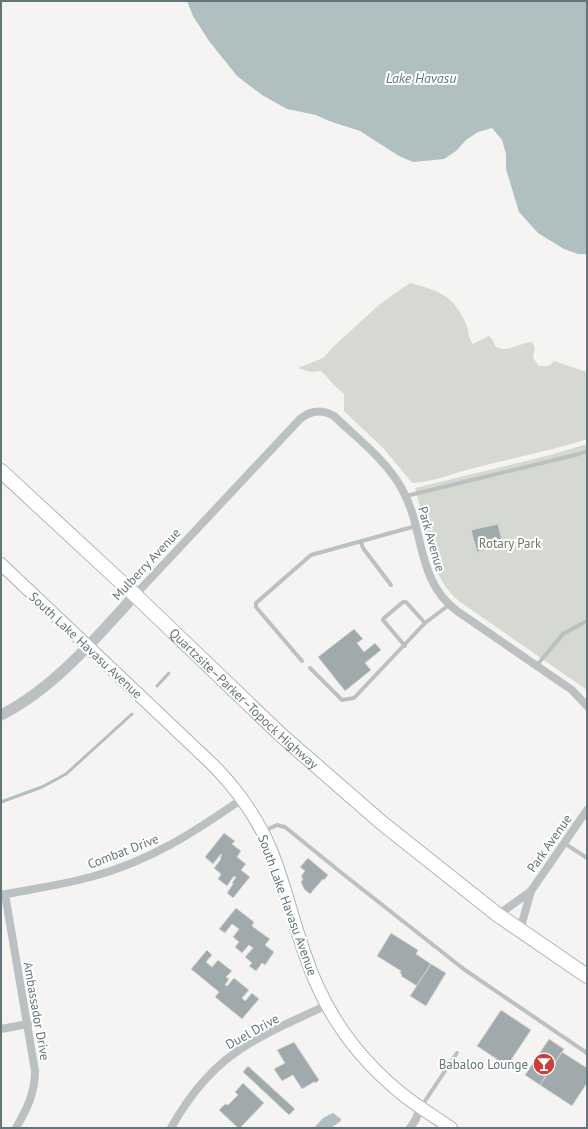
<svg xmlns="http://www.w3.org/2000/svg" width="588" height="1129" font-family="'PT Sans',sans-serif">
	<rect width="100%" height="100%" fill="#f5f4f2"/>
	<g fill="#d6d9d2">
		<path d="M410,283c30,8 43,12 56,41 3,7 2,14 7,20l16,-8 3,3 4,8c12,6 23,-4 36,-5l3,6 -2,10 6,8h10l5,-5 33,11v67c-37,12 -75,19 -113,29 -20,5 -41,14 -62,15l-27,-33 -41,-39v-17c-9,-7 -15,-15 -23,-23l-10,1 -13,-4 25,-10 11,-12 46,-42z"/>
		<path d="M587,444v246l-124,-86c-26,-19 -29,-42 -36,-71 -4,-15 -8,-30 -12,-45l135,-33z"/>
	</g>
	<g fill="#b0bfc0">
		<polygon points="187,1 587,1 587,254 578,254 564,249 538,233 519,212 506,169 506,154 502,140 492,128 478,132 466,140 456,151 444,159 413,162 399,156 360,131 329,121 316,115 287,109 262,95 237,76 209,41 193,16"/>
		<polygon points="333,1113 341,1119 341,1121 331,1128 314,1128 323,1118"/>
	</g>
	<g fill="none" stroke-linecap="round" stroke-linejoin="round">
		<g stroke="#b0bfc0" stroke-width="3">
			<polyline points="157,686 169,673"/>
			<polyline points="1,802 42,787 66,774 132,714"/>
		</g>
	</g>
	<g fill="#a0aaac" stroke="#d6d6d5">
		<polygon points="498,524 503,545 477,552 471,530"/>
		<polygon points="354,629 363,639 357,643 364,652 375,643 381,650 365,663 371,670 345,691 318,657"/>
		<polygon points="224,833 235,841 232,844 241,851 237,857 246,864 241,870 250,877 233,898 227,893 233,884 232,883 236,877 234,876 227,886 218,879 221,874 214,868 221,859 220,858 222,855 221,854 213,864 205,857"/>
		<polygon points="308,858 328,875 324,880 323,879 310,894 304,889 301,882 303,879 301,876 305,871 300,867"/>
		<polygon points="236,908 254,922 252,926 270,939 265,945 274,952 265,965 262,963 256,971 249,966 252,963 245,957 253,948 249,945 242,953 235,947 239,942 233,937 239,929 232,924 225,933 219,929"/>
		<polygon points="391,933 418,950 416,954 431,964 417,986 401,976 402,975 400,973 401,971 377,956"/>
		<polygon points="207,950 212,955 206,962 212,967 218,960 232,971 226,977 229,979 225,985 227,986 234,978 249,990 242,998 245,1001 252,993 259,999 242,1019 215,997 219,992 191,969"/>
		<polygon points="431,964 446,973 426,1006 410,996"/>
		<polygon points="501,1010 531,1030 507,1066 477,1046"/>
		<polygon points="549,1039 564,1049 540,1085 525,1075"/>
		<polygon points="294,1042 319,1080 316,1083 314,1082 302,1089 293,1075 282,1081 274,1069 285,1063 277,1050"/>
		<polygon points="562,1052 587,1068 587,1083 572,1106 540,1085"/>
		<polygon points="248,1066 295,1109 289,1115 243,1072"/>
		<polygon points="243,1083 264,1103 240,1128 238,1128 219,1110 225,1104 228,1105 238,1095 235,1092"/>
	</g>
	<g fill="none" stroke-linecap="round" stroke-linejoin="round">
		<g stroke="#adb4b6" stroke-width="14">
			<path id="secondary" d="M1,564l211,200c25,25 45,53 59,86 18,44 26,92 46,135 19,43 48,79 85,109 15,12 33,23 49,34"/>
		</g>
		<g stroke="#afb4b5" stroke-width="16">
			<g id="trunk">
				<path id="s1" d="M1,471l134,124 146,140 101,88 116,92 89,61"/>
			</g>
		</g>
		<g stroke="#bbc0c2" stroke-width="4">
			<polyline points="406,496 579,454 587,451"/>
			<polyline points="361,542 363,548 391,585"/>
			<polyline points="405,646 383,620 384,618 403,602 406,602 425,623"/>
			<polyline points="302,661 256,607 256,603 311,555 416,526"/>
			<polyline points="537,665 563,634 585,622"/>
			<polyline points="310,668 342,700 354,698 425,623 449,605"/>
			<polyline points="264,831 277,825 285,827 343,874 465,970 587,1053"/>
			<polyline points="564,843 587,858"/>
			<polyline points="421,1107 457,1053"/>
		</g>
		<g stroke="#bbc0c2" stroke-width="8">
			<path d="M135,595l165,-176c11,-9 22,-10 34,-3 24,23 52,44 68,73 23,41 14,92 55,122l115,79 15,16"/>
			<path d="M5,894l30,177c0,22 -8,38 -19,57"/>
			<path d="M1,895c30,-6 61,-10 90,-18 59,-16 102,-44 151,-78"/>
			<polyline points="498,915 531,891 587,810"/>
			<polyline points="520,930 531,891"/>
			<polyline points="1,1029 28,1024"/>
			<path d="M171,1128c19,-34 42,-63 76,-83 25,-16 53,-27 80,-40"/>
			<polyline points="410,1128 416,1119 420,1107"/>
		</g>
		<path stroke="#bbc0c2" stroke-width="11" d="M1,715c52,-26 95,-77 134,-120"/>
		<use href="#secondary" stroke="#fff" stroke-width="12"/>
		<use href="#trunk" stroke="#fff" stroke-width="14"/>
	</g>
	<defs>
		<g id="bar-disc" transform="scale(1.15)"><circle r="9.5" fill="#cd3d3a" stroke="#fff"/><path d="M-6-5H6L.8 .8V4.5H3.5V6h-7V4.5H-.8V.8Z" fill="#fff"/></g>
	</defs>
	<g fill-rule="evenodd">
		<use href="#bar-disc" x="544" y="1064"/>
	</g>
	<g text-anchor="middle" stroke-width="4" stroke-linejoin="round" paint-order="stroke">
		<g font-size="13" fill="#64757a" stroke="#fff">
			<text transform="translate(432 539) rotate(74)" y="5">Park Avenue</text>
			<text transform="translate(146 564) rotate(-47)" y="5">Mulberry Avenue</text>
			<text transform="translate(86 645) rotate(43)" y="5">South Lake Havasu Avenue</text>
			<text dy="5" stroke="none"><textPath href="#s1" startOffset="333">Quartzsite–Parker–Topock Highway</textPath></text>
			<text transform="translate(549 843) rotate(-55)" y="5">Park Avenue</text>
			<text transform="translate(123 851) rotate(-21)" y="5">Combat Drive</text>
			<text transform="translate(288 905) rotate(70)" y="5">South Lake Havasu Avenue</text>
			<text transform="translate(37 1011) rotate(80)" y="5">Ambassador Drive</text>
			<text transform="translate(252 1031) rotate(-29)" y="5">Duel Drive</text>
		</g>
		<g font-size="13" fill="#6d7766" stroke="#fff">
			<text x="510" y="548">Rotary Park</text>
		</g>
		<g font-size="13" fill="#64757a" stroke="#fff" text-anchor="end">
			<text x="528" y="1069">Babaloo Lounge</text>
		</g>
		<g font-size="14" font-style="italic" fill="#637b7c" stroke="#fff">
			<text x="421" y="83">Lake Havasu</text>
		</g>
	</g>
	<rect width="588" height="1129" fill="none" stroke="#64757a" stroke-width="4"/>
</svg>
